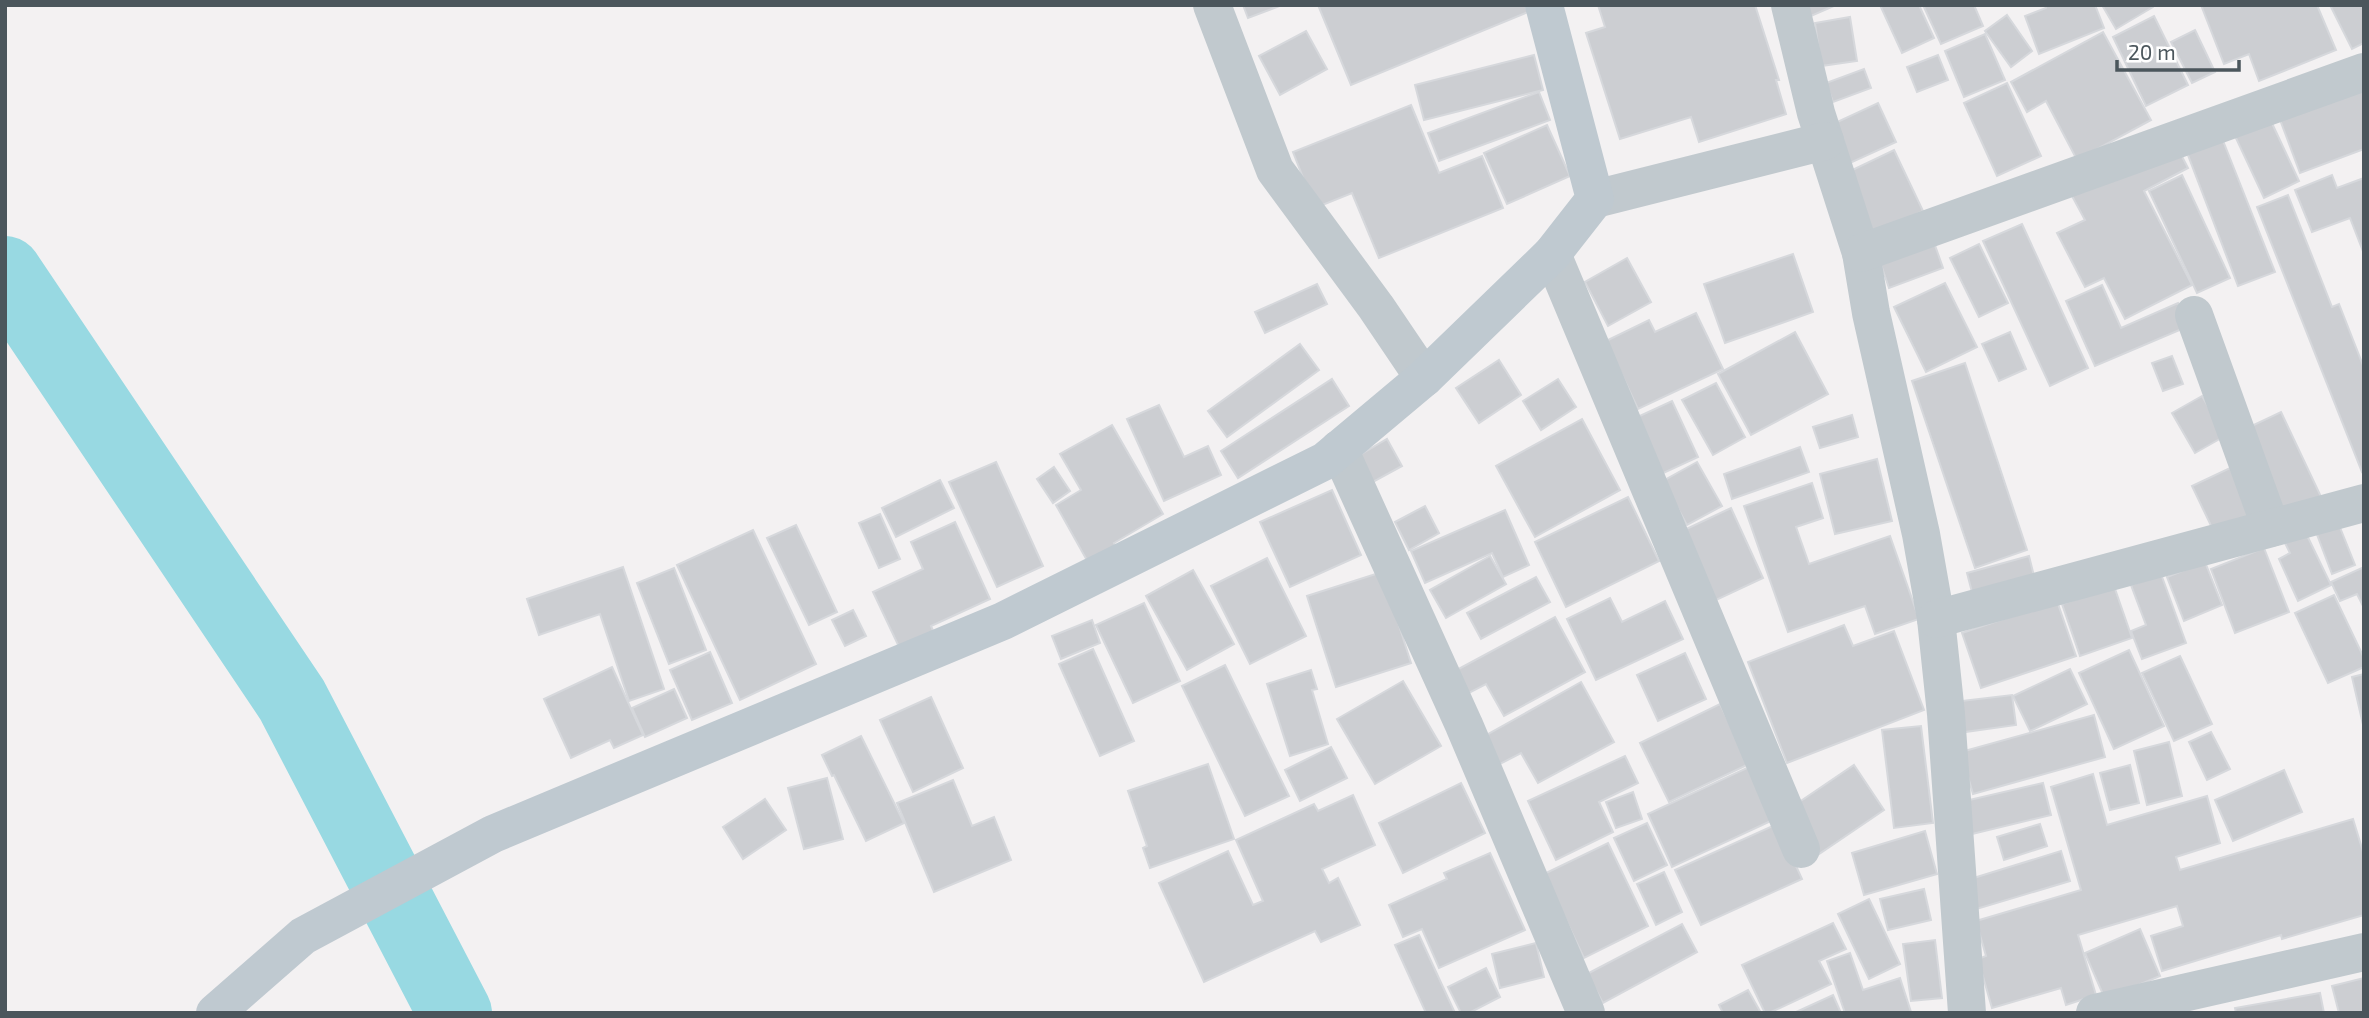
<svg xmlns="http://www.w3.org/2000/svg" width="2369" height="1018" font-family="'Exo 2',sans-serif">
	<rect width="100%" height="100%" fill="#f3f1f2"/>
	<g fill="none" stroke-linecap="round" stroke-linejoin="round">
		<polyline stroke="#98d9e2" stroke-width="74" points="5,273 292,700 455,1013"/>
	</g>
	<g fill="#ccced2" stroke="#d6d8dc" stroke-width="2">
		<polygon points="1243,5 1282,5 1248,18"/>
		<polygon points="1318,5 1525,5 1528,12 1351,85"/>
		<polygon points="1598,5 1755,5 1779,80 1776,80 1786,114 1699,142 1691,117 1620,139 1586,33 1605,27"/>
		<polygon points="1806,5 1836,5 1811,16"/>
		<polygon points="1880,5 1919,5 1934,38 1902,53"/>
		<polygon points="1923,5 1974,5 1983,26 1941,44"/>
		<polygon points="2045,5 2095,5 2104,28 2039,54 2025,16 2046,8"/>
		<polygon points="2102,5 2153,5 2153,7 2116,29"/>
		<polygon points="2201,5 2317,5 2336,50 2259,81 2249,54 2224,64"/>
		<polygon points="2330,5 2364,5 2364,43 2352,49"/>
		<polygon points="2007,15 2032,51 2011,67 1985,31"/>
		<polygon points="2154,16 2188,85 2146,106 2113,37"/>
		<polygon points="1850,17 1857,61 1821,66 1815,23"/>
		<polygon points="2195,30 2215,72 2192,83 2171,42"/>
		<polygon points="1306,31 1327,69 1280,95 1259,56"/>
		<polygon points="2103,32 2151,120 2077,160 2046,101 2027,112 2011,82"/>
		<polygon points="1985,34 2005,80 1964,97 1945,51"/>
		<polygon points="1534,55 1543,90 1424,120 1415,85"/>
		<polygon points="1938,55 1948,80 1917,92 1907,67"/>
		<polygon points="1864,69 1871,88 1833,102 1826,83"/>
		<polygon points="2007,83 2041,156 1997,176 1964,103"/>
		<polygon points="2364,84 2364,149 2300,173 2279,117"/>
		<polygon points="1539,92 1550,120 1439,161 1428,133"/>
		<polygon points="1878,103 1896,142 1850,163 1833,124"/>
		<polygon points="1411,105 1439,173 1482,156 1503,208 1379,258 1352,193 1315,208 1293,152"/>
		<polygon points="2270,119 2299,181 2264,198 2235,136"/>
		<polygon points="1547,125 1570,176 1507,204 1484,153"/>
		<polygon points="2218,128 2275,272 2238,286 2183,142"/>
		<polygon points="2175,143 2188,168 2144,191 2192,285 2125,319 2104,278 2085,287 2057,233 2085,220 2072,196"/>
		<polygon points="1894,150 1923,211 1873,235 1844,174"/>
		<polygon points="2182,175 2230,278 2197,293 2149,191"/>
		<polygon points="2332,175 2337,188 2364,178 2364,254 2350,218 2312,232 2295,190"/>
		<polygon points="2288,195 2332,307 2339,304 2364,368 2364,471 2362,472 2257,207"/>
		<polygon points="2022,224 2088,368 2050,386 1983,241"/>
		<polygon points="1931,234 1943,268 1889,288 1877,253"/>
		<polygon points="1979,244 2008,303 1979,317 1950,258"/>
		<polygon points="1793,254 1813,312 1725,343 1704,284"/>
		<polygon points="1627,258 1651,302 1608,326 1585,282"/>
		<polygon points="1945,283 1977,347 1926,372 1894,307"/>
		<polygon points="1317,284 1327,304 1265,333 1255,312"/>
		<polygon points="2102,285 2121,328 2178,303 2189,326 2095,366 2066,301"/>
		<polygon points="1696,313 1723,369 1638,409 1606,341 1649,320 1655,332"/>
		<polygon points="1795,332 1828,394 1751,435 1718,374"/>
		<polygon points="2010,332 2026,369 1999,381 1982,344"/>
		<polygon points="1300,344 1319,370 1227,437 1208,411"/>
		<polygon points="2172,356 2183,384 2163,391 2152,363"/>
		<polygon points="1499,360 1521,395 1479,423 1456,388"/>
		<polygon points="1965,363 2027,550 1975,568 1912,381"/>
		<polygon points="1332,379 1349,406 1238,478 1221,451"/>
		<polygon points="1558,379 1576,407 1541,430 1523,401"/>
		<polygon points="1716,383 1745,437 1713,455 1682,400"/>
		<polygon points="2202,396 2225,436 2195,453 2172,413"/>
		<polygon points="1672,401 1698,457 1657,476 1631,420"/>
		<polygon points="1159,405 1184,457 1208,446 1221,475 1164,501 1127,419"/>
		<polygon points="2281,412 2323,501 2283,520 2241,431"/>
		<polygon points="1852,415 1858,437 1820,448 1813,427"/>
		<polygon points="1582,419 1620,490 1535,537 1496,466"/>
		<polygon points="1112,425 1163,514 1114,543 1117,548 1089,564 1056,505 1081,490 1060,454"/>
		<polygon points="1387,439 1402,466 1373,482 1358,456"/>
		<polygon points="1800,447 1809,472 1732,499 1724,474"/>
		<polygon points="1877,459 1892,521 1835,534 1820,474"/>
		<polygon points="996,462 1043,566 997,587 949,482"/>
		<polygon points="1697,462 1722,506 1687,525 1663,481"/>
		<polygon points="1054,467 1070,491 1053,503 1037,479"/>
		<polygon points="2230,468 2253,515 2215,534 2192,486"/>
		<polygon points="940,480 954,508 896,537 882,508"/>
		<polygon points="1812,483 1823,518 1796,527 1809,564 1890,536 1919,619 1875,634 1865,606 1788,632 1744,506"/>
		<polygon points="1332,490 1361,555 1290,587 1260,522"/>
		<polygon points="1628,497 1659,561 1566,607 1535,542"/>
		<polygon points="1425,506 1439,533 1409,550 1395,522"/>
		<polygon points="1731,508 1763,578 1714,601 1682,531"/>
		<polygon points="1505,510 1529,565 1503,577 1492,553 1425,583 1411,551"/>
		<polygon points="880,514 900,559 879,568 859,523"/>
		<polygon points="2335,515 2355,565 2332,574 2313,524"/>
		<polygon points="955,522 990,599 931,626 934,633 900,649 873,592 923,569 911,542"/>
		<polygon points="796,525 837,612 809,625 767,538"/>
		<polygon points="2303,527 2331,585 2298,601 2279,559 2290,553 2282,537"/>
		<polygon points="753,530 816,664 740,700 677,565"/>
		<polygon points="2264,548 2289,612 2235,633 2211,569"/>
		<polygon points="1490,556 1506,584 1446,618 1430,590"/>
		<polygon points="2029,556 2035,580 1973,596 1967,573"/>
		<polygon points="1267,558 1306,636 1250,664 1211,586"/>
		<polygon points="2205,562 2222,605 2184,621 2167,577"/>
		<polygon points="623,567 664,689 629,701 600,614 539,635 527,599"/>
		<polygon points="2364,567 2364,608 2357,594 2340,601 2331,582"/>
		<polygon points="674,568 706,650 669,664 637,583"/>
		<polygon points="1193,570 1234,644 1187,670 1146,596"/>
		<polygon points="1382,572 1411,663 1336,687 1307,596"/>
		<polygon points="2161,574 2186,643 2142,659 2131,631 2146,625 2131,585"/>
		<polygon points="1536,577 1550,602 1481,639 1467,613"/>
		<polygon points="2114,586 2132,638 2080,656 2062,604"/>
		<polygon points="2334,595 2364,658 2364,667 2328,683 2295,613"/>
		<polygon points="1610,598 1622,622 1665,601 1683,639 1596,680 1567,619"/>
		<polygon points="2057,601 2076,656 1981,688 1962,633"/>
		<polygon points="1144,603 1180,681 1133,703 1096,625"/>
		<polygon points="853,610 866,636 845,646 832,620"/>
		<polygon points="1555,617 1585,672 1504,716 1486,684 1465,695 1453,672"/>
		<polygon points="1092,620 1100,643 1061,659 1052,636"/>
		<polygon points="1844,625 1853,646 1894,631 1924,710 1787,763 1748,662"/>
		<polygon points="1093,649 1134,741 1100,756 1059,664"/>
		<polygon points="2129,650 2164,726 2114,749 2079,673"/>
		<polygon points="710,652 732,703 692,720 670,670"/>
		<polygon points="1685,653 1706,699 1658,721 1637,675"/>
		<polygon points="2180,656 2212,724 2174,741 2142,673"/>
		<polygon points="1225,665 1289,796 1245,816 1182,686"/>
		<polygon points="612,667 643,735 614,748 610,740 571,758 544,699"/>
		<polygon points="2070,669 2087,704 2030,731 2013,696"/>
		<polygon points="1311,670 1317,689 1312,690 1328,744 1290,756 1267,684"/>
		<polygon points="2364,674 2364,729 2352,677"/>
		<polygon points="1403,681 1441,746 1375,784 1337,719"/>
		<polygon points="1581,682 1614,742 1538,783 1521,753 1498,765 1483,737"/>
		<polygon points="674,689 687,718 645,737 632,708"/>
		<polygon points="2012,695 2016,725 1965,732 1961,701"/>
		<polygon points="931,697 963,768 913,792 880,720"/>
		<polygon points="1720,704 1749,764 1669,802 1640,743"/>
		<polygon points="2094,715 2105,757 1973,794 1961,752"/>
		<polygon points="1921,726 1933,823 1894,828 1882,730"/>
		<polygon points="2211,732 2230,769 2207,780 2189,742"/>
		<polygon points="861,736 904,823 866,841 834,775 832,776 822,755"/>
		<polygon points="2169,742 2182,796 2147,805 2134,751"/>
		<polygon points="1331,747 1347,778 1300,801 1285,770"/>
		<polygon points="1625,756 1638,783 1599,802 1613,832 1556,860 1528,801"/>
		<polygon points="1208,764 1234,839 1150,868 1143,848 1147,846 1128,791"/>
		<polygon points="1854,765 1884,810 1819,854 1789,809"/>
		<polygon points="2130,765 2139,803 2110,810 2100,773"/>
		<polygon points="1749,767 1773,820 1672,867 1648,814"/>
		<polygon points="2284,770 2302,812 2233,841 2215,800"/>
		<polygon points="2093,774 2107,825 2207,796 2220,843 2176,857 2180,870 2353,819 2364,855 2364,915 2282,939 2281,935 2162,971 2151,936 2183,926 2177,906 2078,935 2096,995 2066,1005 2061,988 1992,1008 1978,959 1986,956 1976,921 2081,890 2051,787"/>
		<polygon points="827,778 843,839 804,849 788,788"/>
		<polygon points="953,780 972,826 994,817 1011,860 934,892 897,803"/>
		<polygon points="1461,783 1485,833 1403,873 1379,823"/>
		<polygon points="2043,783 2051,815 1972,834 1965,801"/>
		<polygon points="1633,792 1642,819 1616,828 1606,802"/>
		<polygon points="1353,795 1375,845 1322,869 1329,883 1338,878 1360,925 1321,942 1315,931 1204,982 1159,883 1228,851 1253,905 1263,901 1236,840 1314,804 1318,811"/>
		<polygon points="765,799 786,830 743,859 723,827"/>
		<polygon points="1647,823 1667,865 1634,881 1614,838"/>
		<polygon points="1777,824 1802,879 1701,925 1675,870"/>
		<polygon points="2040,824 2047,846 2004,860 1997,837"/>
		<polygon points="1925,831 1937,874 1864,895 1852,853"/>
		<polygon points="1608,843 1648,926 1584,958 1544,874"/>
		<polygon points="2061,851 2070,881 1973,910 1964,881"/>
		<polygon points="1490,853 1525,930 1439,968 1422,929 1403,937 1389,905 1447,879 1444,873"/>
		<polygon points="1664,872 1682,912 1656,925 1637,884"/>
		<polygon points="1924,889 1931,920 1888,930 1880,899"/>
		<polygon points="1869,899 1900,964 1869,979 1838,914"/>
		<polygon points="1833,923 1846,949 1819,961 1831,984 1769,1013 1765,1013 1742,965"/>
		<polygon points="1682,924 1697,952 1603,1003 1587,974"/>
		<polygon points="2140,929 2160,976 2105,999 2085,953"/>
		<polygon points="1419,935 1455,1013 1426,1013 1395,945"/>
		<polygon points="1935,940 1942,998 1911,1001 1903,944"/>
		<polygon points="1536,943 1544,977 1500,988 1492,954"/>
		<polygon points="1850,953 1863,990 1900,978 1911,1012 1845,1013 1827,961"/>
		<polygon points="1486,968 1500,997 1469,1013 1461,1013 1448,987"/>
		<polygon points="2364,978 2364,1013 2339,1013 2332,986"/>
		<polygon points="1748,990 1761,1013 1723,1013 1719,1005"/>
		<polygon points="2320,993 2324,1013 2236,1013 2235,1008"/>
		<polygon points="1833,995 1841,1013 1794,1013"/>
	</g>
	<g fill="none" stroke-linecap="round" stroke-linejoin="round">
		<g stroke="#c1c9ce" stroke-width="38">
			<polyline points="1212,5 1275,170 1376,307 1424,378"/>
			<polyline points="1790,5 1816,113 1861,253 1871,313 1921,534 1936,619 1946,714 1967,1013"/>
			<polyline points="1595,199 1825,141"/>
			<polyline points="1861,253 2364,72"/>
			<polyline points="1552,254 1801,849"/>
			<polyline points="2194,315 2271,528"/>
			<polyline points="1339,449 1464,725 1586,1013"/>
			<polyline points="1936,619 2364,503"/>
			<polyline points="2095,1013 2364,952"/>
		</g>
		<polyline stroke="#bfc9d0" stroke-width="38" points="215,1013 303,936 493,834 1003,621 1325,461 1424,378 1552,254 1595,199 1544,5"/>
	</g>
	<rect width="2369" height="1018" fill="none" stroke="#4b565c" stroke-width="14"/>
	<path d="M2117 60v10h122v-10" fill="none" stroke="#4b565c" stroke-width="3.5"/>
	<text x="2128" y="60" font-size="21" fill="#4b565c" stroke="#ffffff" stroke-width="5" paint-order="stroke">20 m</text>
</svg>
